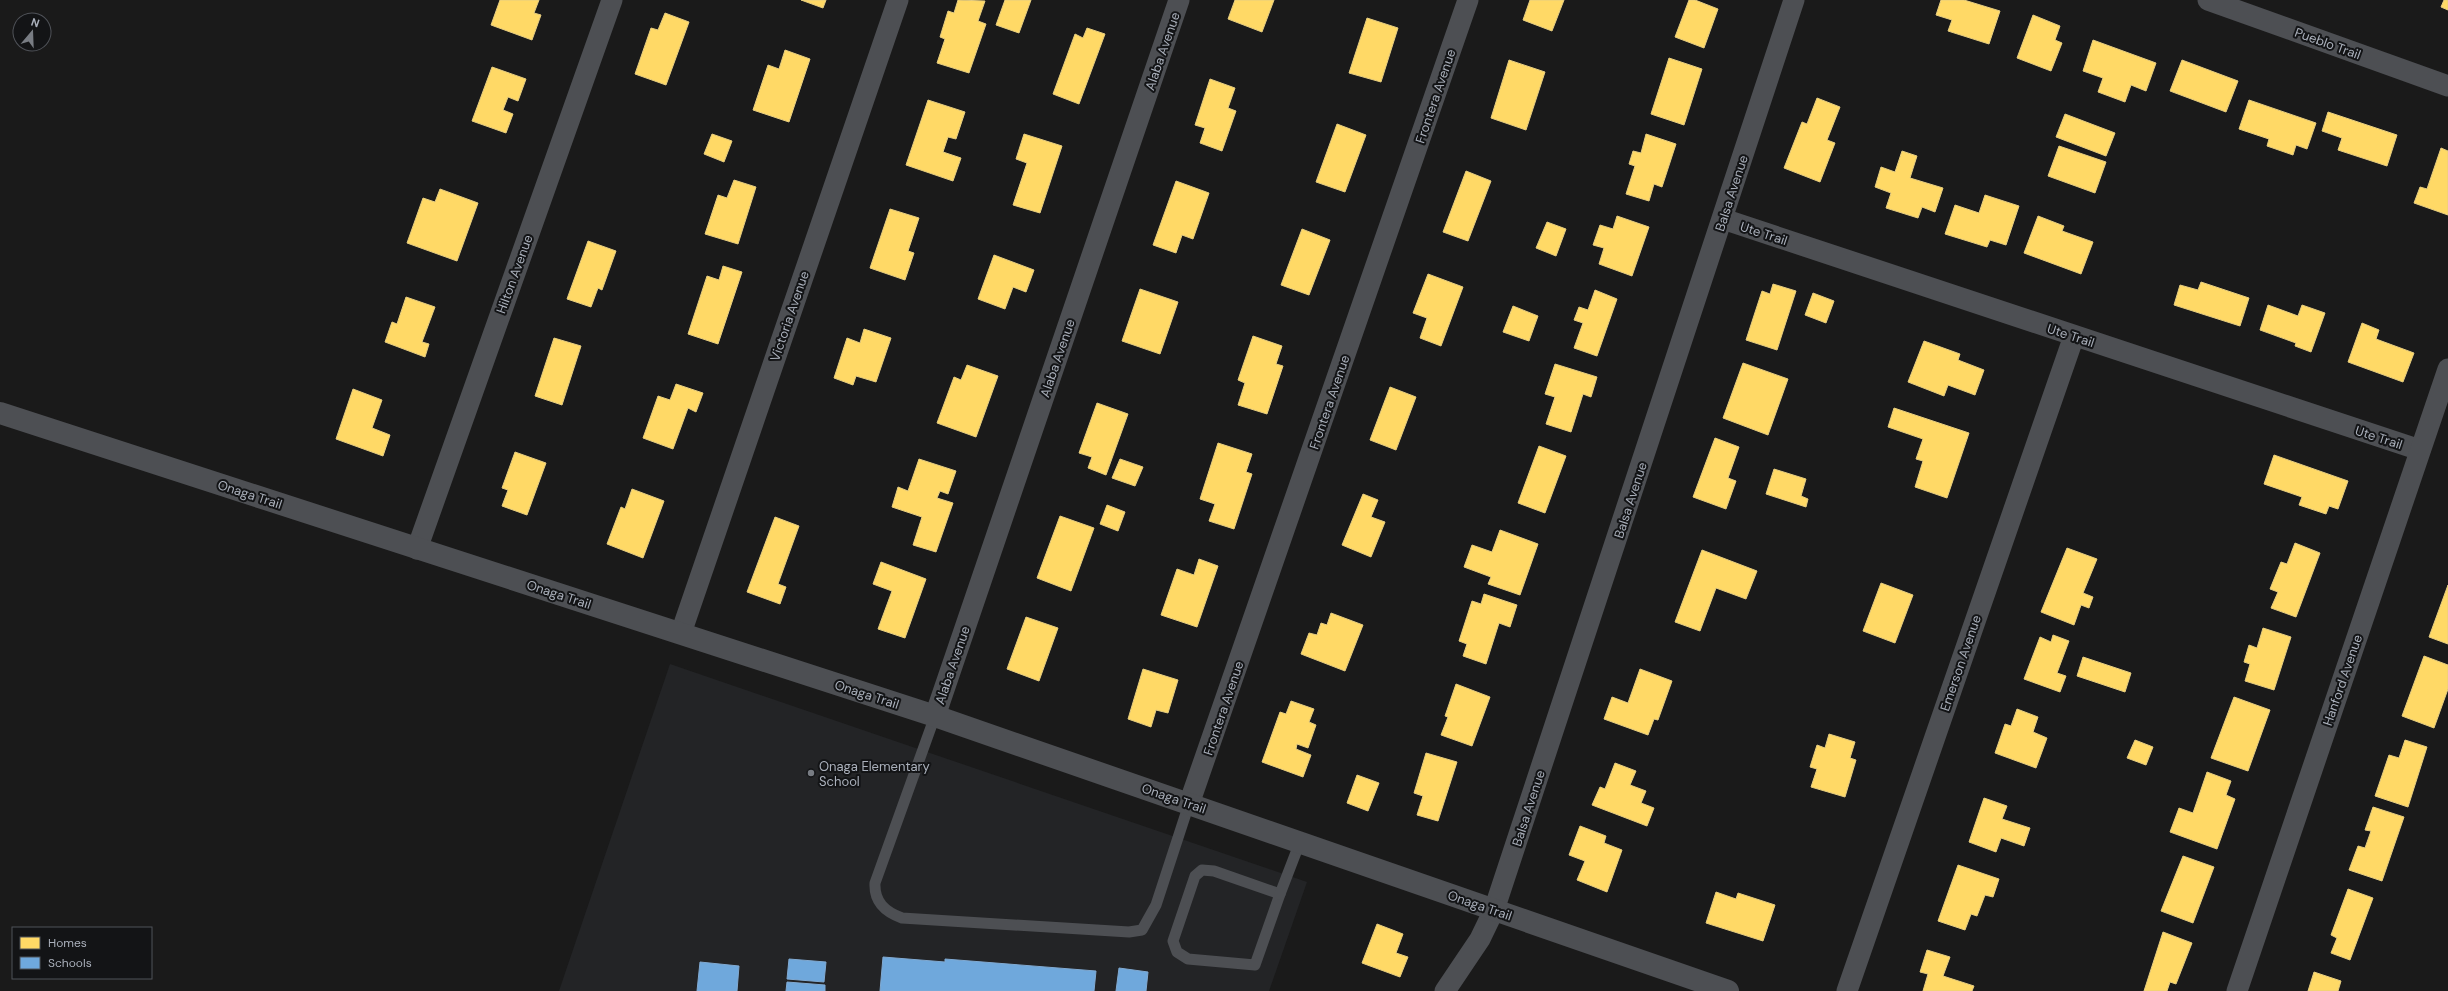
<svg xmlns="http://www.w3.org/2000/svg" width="2448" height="991" font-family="'DM Sans',sans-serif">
	<rect width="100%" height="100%" fill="#1a1a1a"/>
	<polygon fill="#232426" points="670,664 1307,882 1269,991 559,991"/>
	<g fill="#ffd966" stroke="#e6cd80">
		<polygon points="500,0 539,0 534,13 541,15 532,40 491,25"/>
		<polygon points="801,0 826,0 823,8"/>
		<polygon points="958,0 985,1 978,21 986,24 969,73 937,63 945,39 940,37 948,11 954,13"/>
		<polygon points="1005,0 1031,0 1019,33 996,25"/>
		<polygon points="1235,0 1274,0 1262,32 1228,19"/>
		<polygon points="1530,0 1564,0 1552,31 1523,20"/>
		<polygon points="1689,0 1695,0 1718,9 1704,48 1675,37"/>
		<polygon points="1941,0 1964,0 2000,11 1989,44 1948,31 1952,20 1936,15"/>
		<polygon points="2444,0 2448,0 2448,10 2441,7"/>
		<polygon points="665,13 689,22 666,85 635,74 651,28 658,30"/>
		<polygon points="2033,15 2060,26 2055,40 2062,43 2051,71 2017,58"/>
		<polygon points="1367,18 1398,28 1381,82 1349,73"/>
		<polygon points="1087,28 1105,34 1079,104 1053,94 1075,34 1083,38"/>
		<polygon points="2093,40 2156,63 2146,91 2131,85 2125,102 2098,92 2103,78 2083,71"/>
		<polygon points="785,50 810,59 789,122 753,110 768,65 779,69"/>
		<polygon points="1669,58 1702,69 1684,125 1651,114"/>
		<polygon points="1509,60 1545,72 1526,130 1491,118"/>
		<polygon points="2182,60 2238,81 2226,112 2170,91"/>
		<polygon points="492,67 526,79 518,101 508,97 503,110 513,114 506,133 472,121"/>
		<polygon points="1210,79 1235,88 1228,108 1236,111 1222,151 1200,143 1205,128 1195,125"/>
		<polygon points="1817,98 1840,107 1827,140 1835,143 1820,182 1784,168 1802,122 1807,124"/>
		<polygon points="928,100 965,112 956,139 948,137 943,152 961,158 953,181 906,165"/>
		<polygon points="2249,100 2316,123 2307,149 2296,145 2293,155 2267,146 2269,139 2239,129"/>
		<polygon points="2328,112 2397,135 2387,166 2338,150 2342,138 2322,131"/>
		<polygon points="2065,114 2115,133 2106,156 2056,137"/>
		<polygon points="1337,124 1366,135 1345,192 1316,182"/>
		<polygon points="712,134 732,141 724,162 704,154"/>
		<polygon points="1024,134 1062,146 1040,213 1013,205 1027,163 1016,159"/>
		<polygon points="1646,134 1676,144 1662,187 1654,184 1649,201 1626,194 1635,166 1629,164 1633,151 1641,153"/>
		<polygon points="2059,146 2106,162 2095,193 2048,176"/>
		<polygon points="2441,148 2448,151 2448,215 2414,203 2420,187 2427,189"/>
		<polygon points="1902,151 1917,156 1910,178 1943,188 1935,212 1922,207 1918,218 1886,208 1891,193 1875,187 1881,167 1895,172"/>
		<polygon points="1466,171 1491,181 1468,241 1443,232"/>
		<polygon points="734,180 756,187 738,244 705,234 718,195 727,198"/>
		<polygon points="1176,181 1209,193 1193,239 1182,235 1176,253 1153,245"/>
		<polygon points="440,189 478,203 457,261 407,243 423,198 435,202"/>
		<polygon points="1985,195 2019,206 2006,245 1990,240 1987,247 1945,234 1955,205 1979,213"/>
		<polygon points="890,209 919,218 908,251 914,253 905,280 870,268"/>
		<polygon points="1617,216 1649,227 1632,276 1599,264 1604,248 1593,245 1600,225 1613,229"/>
		<polygon points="2038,216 2064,226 2062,231 2093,242 2081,274 2024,253"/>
		<polygon points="1547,222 1566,229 1556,256 1536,248"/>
		<polygon points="1302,229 1330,240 1309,295 1281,285"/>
		<polygon points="588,241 616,251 602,290 598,288 591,307 567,299"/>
		<polygon points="994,255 1034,270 1026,292 1013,287 1005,309 978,299"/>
		<polygon points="723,266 742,272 718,344 688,334 707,276 719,280"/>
		<polygon points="1428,274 1463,287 1441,346 1420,338 1427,318 1413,313"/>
		<polygon points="2201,282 2249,298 2240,326 2174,305 2180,285 2198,290"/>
		<polygon points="1773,284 1796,291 1777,350 1746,340 1762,291 1770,294"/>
		<polygon points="1140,289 1178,302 1160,354 1122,341"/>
		<polygon points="1595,290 1617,299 1597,356 1574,348 1583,323 1574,320 1579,307 1588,310"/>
		<polygon points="1813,293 1834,301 1826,323 1805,315"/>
		<polygon points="406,297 435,307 422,342 429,344 425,357 385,342 392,322 397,324"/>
		<polygon points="2268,305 2298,316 2302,305 2325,313 2311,352 2295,346 2296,343 2260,330"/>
		<polygon points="1513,306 1538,316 1529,341 1503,332"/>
		<polygon points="2362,323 2379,330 2376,339 2414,353 2403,382 2348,362"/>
		<polygon points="864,329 891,338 876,382 856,376 853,385 834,378 847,338 860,343"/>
		<polygon points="1253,336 1282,346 1276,364 1283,366 1267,414 1238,405 1245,383 1238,380"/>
		<polygon points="554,338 581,346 562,405 535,396"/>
		<polygon points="1924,341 1960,354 1958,360 1984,370 1975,395 1948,385 1944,396 1908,382"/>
		<polygon points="1743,363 1788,379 1768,435 1723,418"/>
		<polygon points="1555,364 1597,377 1591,397 1583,394 1571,432 1546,424 1555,397 1545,394"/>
		<polygon points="967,365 998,376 976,437 937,423 954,377 961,380"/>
		<polygon points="676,384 703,393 696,412 688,408 673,449 643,438 658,396 670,400"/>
		<polygon points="1390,387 1416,397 1396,450 1370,440"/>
		<polygon points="353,389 382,400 372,428 390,435 383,456 336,439"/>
		<polygon points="1097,403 1128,414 1106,475 1088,468 1092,457 1079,453"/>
		<polygon points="1894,408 1969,433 1947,498 1915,487 1923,461 1916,459 1923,439 1888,427"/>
		<polygon points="1715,438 1739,447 1728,478 1736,481 1726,509 1693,497"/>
		<polygon points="1218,443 1252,454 1246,472 1252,474 1234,529 1209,521 1215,504 1200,499"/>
		<polygon points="1539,446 1566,456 1545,513 1518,503"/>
		<polygon points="515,452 546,463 527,515 502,506 508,490 502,488"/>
		<polygon points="2274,455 2348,481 2338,509 2329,506 2326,514 2299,505 2302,497 2264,484"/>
		<polygon points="919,459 956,471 948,494 940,491 937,498 953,503 936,552 913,545 922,517 892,507 898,487 908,491"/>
		<polygon points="1120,459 1143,467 1135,486 1112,478"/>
		<polygon points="1774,469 1806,479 1801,496 1808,499 1806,507 1766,494"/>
		<polygon points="632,489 664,501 643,558 607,544 621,507 625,509"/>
		<polygon points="1363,494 1378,500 1371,517 1385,522 1371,557 1342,545"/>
		<polygon points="1107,505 1125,512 1118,531 1100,524"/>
		<polygon points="1060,516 1094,528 1071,591 1037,578"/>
		<polygon points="775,517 799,526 778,584 786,587 780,604 747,592"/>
		<polygon points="1500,530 1538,544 1520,595 1488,584 1491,577 1464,567 1472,545 1492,552"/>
		<polygon points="2295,543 2320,553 2296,617 2271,608 2278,592 2270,589 2281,562 2287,564"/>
		<polygon points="2067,548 2097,559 2083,593 2093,597 2089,608 2081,605 2074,625 2041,612"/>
		<polygon points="1702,550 1757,571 1746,599 1716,588 1700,631 1675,622"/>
		<polygon points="1199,559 1218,566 1197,627 1161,615 1177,569 1194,575"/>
		<polygon points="881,562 926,579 905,638 878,629 892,591 873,584"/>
		<polygon points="1881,583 1913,595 1895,643 1863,631"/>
		<polygon points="2448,585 2448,644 2429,637"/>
		<polygon points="1484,594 1517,605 1510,627 1499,623 1486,664 1463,656 1467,644 1459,641 1472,601 1481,604"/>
		<polygon points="1331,613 1363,625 1345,671 1301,654 1309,633 1317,635 1321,623 1327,625"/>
		<polygon points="1026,617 1058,628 1039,681 1007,669"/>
		<polygon points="2263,628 2291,637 2274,690 2245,681 2250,664 2244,662 2249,645 2257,648"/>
		<polygon points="2053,635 2069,641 2057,673 2066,676 2060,692 2024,679 2040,637 2051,642"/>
		<polygon points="2424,656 2448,665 2448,689 2434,728 2402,716"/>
		<polygon points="2083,657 2131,673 2125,692 2077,676"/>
		<polygon points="1143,669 1178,680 1168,713 1156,710 1151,727 1128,719"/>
		<polygon points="1640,669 1672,681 1658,720 1654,719 1648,735 1604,719 1612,697 1628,703"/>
		<polygon points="1456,684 1490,697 1472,746 1441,735 1448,717 1445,716"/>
		<polygon points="2234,697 2270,710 2248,771 2211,758"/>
		<polygon points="1291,701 1314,709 1309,722 1316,725 1308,748 1297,744 1296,749 1311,755 1303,777 1262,762 1280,712 1286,714"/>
		<polygon points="2017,709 2038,717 2033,732 2047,738 2036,768 1995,753 2005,724 2011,726"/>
		<polygon points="1829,734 1855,742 1850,758 1856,760 1845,797 1811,787 1817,769 1810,767 1817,745 1825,748"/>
		<polygon points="2135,740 2153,747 2146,765 2127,758"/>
		<polygon points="2405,740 2427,747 2408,807 2375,796 2389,755 2399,758"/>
		<polygon points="1426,753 1457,762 1438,821 1417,815 1423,796 1414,793"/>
		<polygon points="1615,763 1636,771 1630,785 1646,791 1641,803 1654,808 1647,826 1592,805 1600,787 1605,789"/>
		<polygon points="2207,772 2231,781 2226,795 2235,799 2217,849 2170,832 2179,808 2193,813"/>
		<polygon points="1357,775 1379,783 1368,811 1347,803"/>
		<polygon points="1984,798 2007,806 2002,819 2030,828 2024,846 2001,838 1996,852 1969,842"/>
		<polygon points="2373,807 2404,817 2382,881 2349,870 2358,846 2365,848 2371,831 2365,830"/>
		<polygon points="1580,826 1606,836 1604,843 1622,850 1607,892 1577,880 1585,861 1569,855"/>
		<polygon points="2183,856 2214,867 2193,923 2161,911"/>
		<polygon points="1958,865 1999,879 1993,897 1985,895 1977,916 1971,914 1965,930 1938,921"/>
		<polygon points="2348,889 2373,898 2350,960 2331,953 2337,938 2331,935"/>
		<polygon points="1716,892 1736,899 1738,893 1775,905 1763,941 1706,923"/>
		<polygon points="1377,924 1403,934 1396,953 1408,957 1400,977 1362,963"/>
		<polygon points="2163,932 2192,943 2176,984 2170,982 2167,991 2144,991"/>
		<polygon points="1927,950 1950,957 1943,976 1974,986 1972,991 1923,991 1928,974 1920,972"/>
		<polygon points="2314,972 2341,981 2338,991 2308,991"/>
	</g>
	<g fill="#6fa8dc" stroke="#81aad2">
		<polygon points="883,957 945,962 945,959 1096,971 1094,991 880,991"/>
		<polygon points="789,959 826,962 824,982 787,979"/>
		<polygon points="700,962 739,966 737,991 697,991"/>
		<polygon points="1119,968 1148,972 1146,991 1116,991"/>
		<polygon points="787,982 825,985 825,991 786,991"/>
	</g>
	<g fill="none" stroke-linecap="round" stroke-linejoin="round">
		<g stroke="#4d4f53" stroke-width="11">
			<path d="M935,716l-60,167c-1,19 10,29 27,35l227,14 13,-2 14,-25 33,-101"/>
			<polygon points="1202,870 1214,871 1280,894 1255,965 1188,959 1177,952 1173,941 1195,876"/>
			<polyline points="1280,894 1300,842"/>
		</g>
		<g stroke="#4d4f53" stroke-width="21">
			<polyline points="2208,0 2448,86"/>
			<polyline points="1723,219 2420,450"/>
			<polyline points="417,549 612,0"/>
			<polyline points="681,633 898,0"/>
			<polyline points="935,716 1179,0"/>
			<polyline points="1189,804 1468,0"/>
			<polyline points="1445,991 1480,939 1494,910 1794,0"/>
			<polyline points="1847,991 2074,336"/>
			<polyline points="2237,991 2448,369"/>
		</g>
		<polyline stroke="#4d4f53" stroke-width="22" points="0,413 935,716 1728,991"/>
	</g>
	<circle fill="#787c83" stroke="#131416" stroke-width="1.5" cx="811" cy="773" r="4"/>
	<g text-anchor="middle" stroke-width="4" stroke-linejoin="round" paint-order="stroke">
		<g font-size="13" fill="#aab0bb" stroke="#131416">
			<text transform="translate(2328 43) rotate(20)" y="5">Pueblo Trail</text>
			<text transform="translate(1162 51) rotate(-71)" y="5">Alaba Avenue</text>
			<text transform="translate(1435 96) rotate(-71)" y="5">Frontera Avenue</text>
			<text transform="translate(1731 193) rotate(-72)" y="5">Balsa Avenue</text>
			<text transform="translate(1764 233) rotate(18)" y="5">Ute Trail</text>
			<text transform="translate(514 274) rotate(-70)" y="5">Hilton Avenue</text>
			<text transform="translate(789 316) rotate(-71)" y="5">Victoria Avenue</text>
			<text transform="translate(2071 335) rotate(18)" y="5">Ute Trail</text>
			<text transform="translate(1057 358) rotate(-71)" y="5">Alaba Avenue</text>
			<text transform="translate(1329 402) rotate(-71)" y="5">Frontera Avenue</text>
			<text transform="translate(2379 437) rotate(18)" y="5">Ute Trail</text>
			<text transform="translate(250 494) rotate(18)" y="5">Onaga Trail</text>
			<text transform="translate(1630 500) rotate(-72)" y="5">Balsa Avenue</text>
			<text transform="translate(559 594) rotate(18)" y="5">Onaga Trail</text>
			<text transform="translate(1960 663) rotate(-71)" y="5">Emerson Avenue</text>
			<text transform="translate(952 665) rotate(-71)" y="5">Alaba Avenue</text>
			<text transform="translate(2342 680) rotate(-71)" y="5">Hanford Avenue</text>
			<text transform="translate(867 694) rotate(18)" y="5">Onaga Trail</text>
			<text transform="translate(1223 708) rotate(-71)" y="5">Frontera Avenue</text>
			<text transform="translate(1174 798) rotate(19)" y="5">Onaga Trail</text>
			<text transform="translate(1528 808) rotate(-72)" y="5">Balsa Avenue</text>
			<text transform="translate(1480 905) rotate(19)" y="5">Onaga Trail</text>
		</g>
		<g font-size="13" fill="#aab0bb" stroke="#131416" text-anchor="start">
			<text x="819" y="771">Onaga Elementary<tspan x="819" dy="15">School</tspan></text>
		</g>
	</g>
	<rect x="12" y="927" width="140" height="52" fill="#131416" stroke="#4f5258"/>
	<rect x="20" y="937" width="20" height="12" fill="#ffd966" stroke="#4f5258"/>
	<text x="48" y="947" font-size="12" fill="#aab0bb">Homes</text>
	<rect x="20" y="957" width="20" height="12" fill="#6fa8dc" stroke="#4f5258"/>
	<text x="48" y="967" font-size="12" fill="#aab0bb">Schools</text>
	<g transform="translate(32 32) rotate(19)"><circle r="19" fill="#131416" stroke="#4f5258"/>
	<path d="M0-3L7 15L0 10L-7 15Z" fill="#787c83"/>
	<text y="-6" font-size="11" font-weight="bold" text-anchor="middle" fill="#aab0bb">N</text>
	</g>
</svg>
